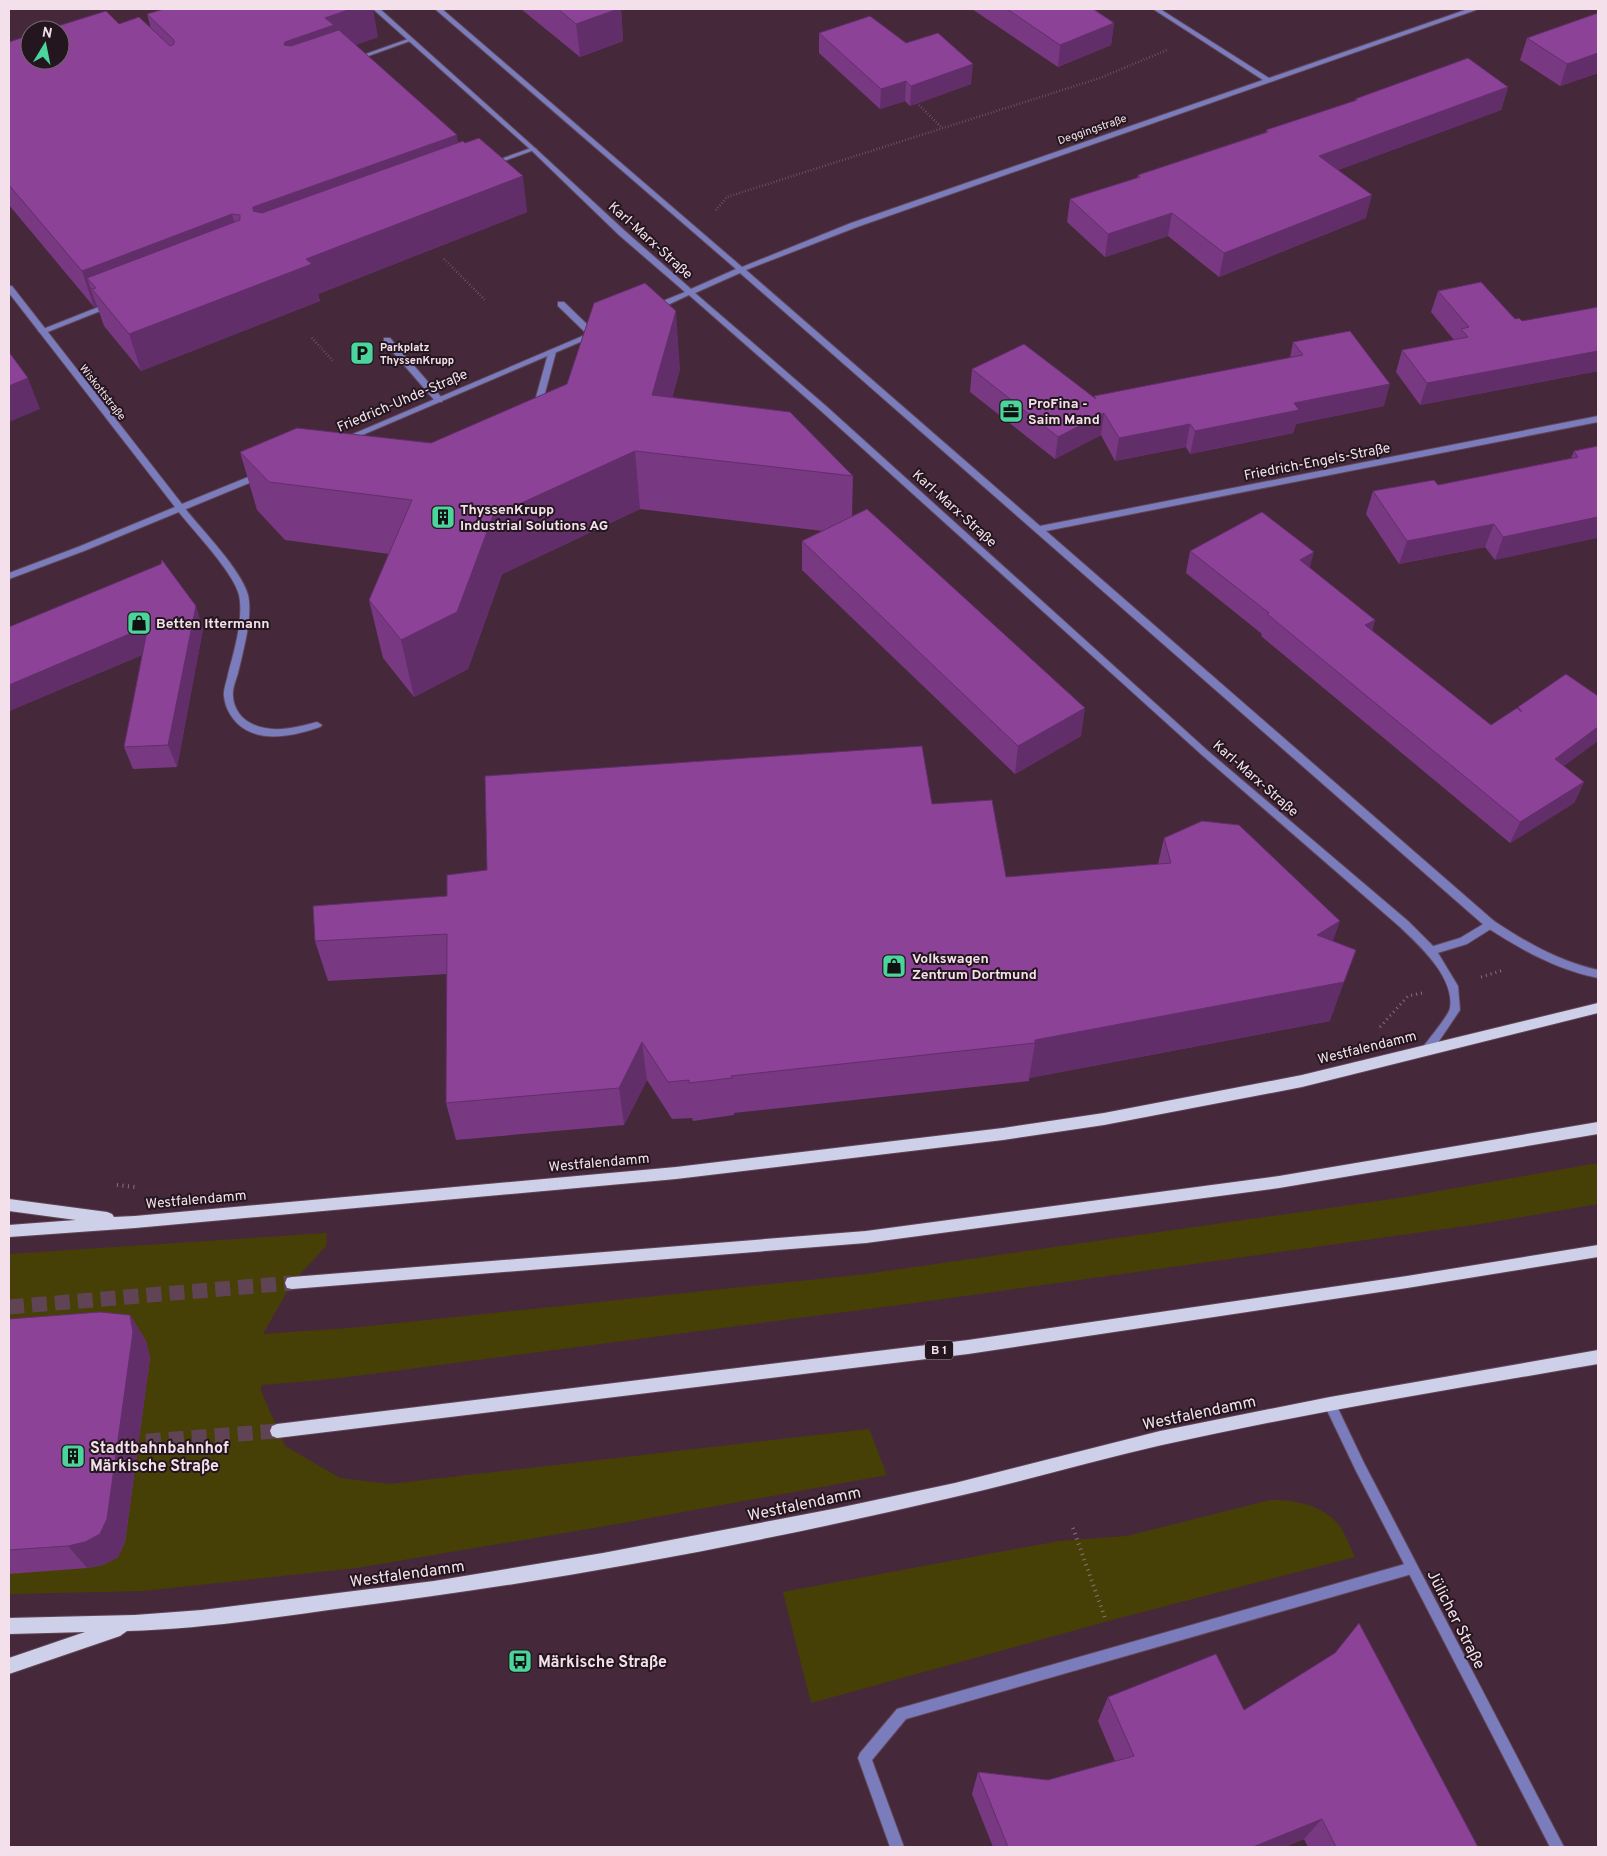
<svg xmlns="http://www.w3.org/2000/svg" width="1607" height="1856" font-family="Overpass,sans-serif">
	<rect width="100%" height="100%" fill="#46283b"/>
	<g fill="#474006">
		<polygon points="1598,1163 1598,1204 1480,1224 914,1303 332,1379 261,1385 261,1391 285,1446 340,1478 390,1484 869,1429 887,1475 617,1524 356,1568 144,1591 9,1594 9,1254 327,1233 326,1246 292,1283 263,1334 350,1328 866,1274 1399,1198"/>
		<path d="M1270,1500c24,-1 57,6 71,28 6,9 9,20 14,29l-232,60 -312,86 -28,-111 276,-51 68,-5z"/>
	</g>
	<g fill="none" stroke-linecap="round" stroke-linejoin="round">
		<g stroke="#604455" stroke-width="15" stroke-dasharray="15 8" stroke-linecap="butt">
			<polyline points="9,1307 292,1283"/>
			<polyline points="123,1443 277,1431"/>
		</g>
		<g stroke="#624557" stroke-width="2">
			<g id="lane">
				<polygon points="408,39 413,40 357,60 352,59"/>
				<polygon points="531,148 537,149 493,165 487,164"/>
				<polygon points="558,302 564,302 596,333 596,337 590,337 558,306"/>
				<polygon points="106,304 109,304 113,306 45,333 42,333 38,331"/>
				<polygon points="384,338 390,338 442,398 442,402 436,402 384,342"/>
				<polygon points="549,350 555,350 556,352 541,408 537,411 533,408"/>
				<path d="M180,505l3,1c17,22 58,63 65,89 5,21 -5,57 -10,78 -2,7 -6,16 -5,23 0,9 6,20 14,25 21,14 48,7 70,1l5,3 -2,2c-23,8 -55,16 -77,1 -10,-7 -18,-19 -19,-32 -1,-6 3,-15 4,-22 6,-22 16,-56 11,-79 -5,-22 -46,-65 -62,-85l-1,-2z"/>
				<polygon points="1490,920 1494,921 1495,924 1494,927 1467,944 1431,955 1427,954 1426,951 1427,948 1460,938"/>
				<polygon points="1412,1562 1416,1564 1418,1568 1416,1572 1412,1574 906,1719 872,1760 904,1847 890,1847 858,1758 860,1753 897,1709"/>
			</g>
		</g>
		<g stroke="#624557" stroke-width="2">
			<g id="street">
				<path d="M373,9h7l155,139 90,83 66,58 45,-20 -301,-260h7l300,258 109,-44 412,-143 -110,-71h7l109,69 199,-69h9l-1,1 -619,217 -111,43 294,256 558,-110v6l-552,109 448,390c33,22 65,40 104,49v8c-41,-8 -76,-28 -112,-51l-746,-654 -45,20 131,113 382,345 200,170 27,27 23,38 2,24 -29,43 -4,1 -4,-1 -1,-3 1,-3c5,-7 26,-32 27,-39 5,-30 -30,-62 -50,-81l-198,-172 -382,-345 -131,-115 -30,14h-6v-4l32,-13 -66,-57 -88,-85z"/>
				<polygon points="9,286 12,286 182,504 258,473 264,473 264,477 84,551 9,579 9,573 78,547 175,507 9,293"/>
				<polygon points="592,332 595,332 599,334 346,442 343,443 339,440"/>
				<polygon points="1330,1398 1334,1400 1364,1463 1564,1847 1550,1847 1356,1471 1324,1404 1326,1400"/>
			</g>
		</g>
		<g stroke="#624557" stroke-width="2">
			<g id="primary">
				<polygon points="1598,1003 1598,1013 1302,1087 1104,1125 1003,1140 676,1179 135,1228 9,1237 9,1225 76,1220 9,1211 9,1199 107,1212 112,1214 114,1217 135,1216 676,1167 1003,1128 1104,1113 1302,1075"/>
				<polygon points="1598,1122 1598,1134 1279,1188 866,1243 292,1289 287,1288 285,1283 287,1278 292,1277 866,1231 1279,1176"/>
				<polygon points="1598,1245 1598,1257 1407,1288 968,1354 277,1438 272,1436 270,1431 272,1426 277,1424 968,1340 1407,1276"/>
				<path d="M1598,1350v14c-146,25 -292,49 -436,81 -71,16 -141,37 -212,53 -197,46 -398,84 -599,109 -74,10 -149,22 -224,24l-7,5 -111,38v-16l76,-26 -76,2v-16l126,-3 67,-5 232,-29 169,-28 235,-45 117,-25 205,-52 170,-34z"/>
			</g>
		</g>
		<g stroke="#8a707f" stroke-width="2.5" stroke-dasharray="0.5 2.5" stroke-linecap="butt">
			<polyline points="917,103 942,128"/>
			<polyline points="716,210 727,197 1100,78 1167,50"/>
			<polyline points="444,259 486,301"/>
			<polyline points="312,338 334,362"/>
		</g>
		<g stroke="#8a707f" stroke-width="3" stroke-dasharray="1 4" stroke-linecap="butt">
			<polyline points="1481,977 1504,970"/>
			<polyline points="1380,1027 1408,996 1422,993"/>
		</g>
		<g stroke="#8a707f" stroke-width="4" stroke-dasharray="1 4.5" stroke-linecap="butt">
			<polyline points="117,1185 135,1187"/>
			<polyline points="1073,1528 1106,1621"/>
		</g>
		<use href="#lane" fill="#7a7cbb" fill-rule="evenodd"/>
		<use href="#street" fill="#7a7cbb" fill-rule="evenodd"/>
		<use href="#primary" fill="#ced0ea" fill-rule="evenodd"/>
	</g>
	<g fill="#783982">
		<polygon points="521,9 621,9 623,41 580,57"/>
		<polygon points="972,9 1094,9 1114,23 1111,45 1058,67"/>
		<polygon points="1598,13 1598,73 1560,86 1520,60 1527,38"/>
		<polygon points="147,14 378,37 355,45 458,142 527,212 318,294 320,301 141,371 104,326 97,306 94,307 9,205 9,42 119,24 151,29"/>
		<polygon points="819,33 906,43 971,84 910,106 905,101 880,109 819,53"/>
		<polygon points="1508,87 1501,110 1338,170 1366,218 1219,277 1168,236 1105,257 1067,222 1070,199 1137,178 1138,175 1266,132 1266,130 1354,101 1355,99"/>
		<polygon points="1438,291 1522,321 1598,307 1598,371 1420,405 1396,372 1402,350 1454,340 1431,312"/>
		<polygon points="1293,342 1384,406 1296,424 1293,433 1190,454 1186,447 1115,461 1101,435 1055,459 970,392 972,369 1094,398 1094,396 1290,358"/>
		<polygon points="680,369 672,398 853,476 852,516 1081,736 1015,774 802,570 802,541 823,531 640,509 502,574 468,669 414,697 383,658 369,600 389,554 285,540 257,510 240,452 431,443"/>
		<polygon points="1598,446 1495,560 1485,547 1399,564 1366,514 1373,491 1438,485 1571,458 1574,451"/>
		<polygon points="1190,551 1310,568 1375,620 1372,631 1491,725 1518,708 1518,707 1564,766 1584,782 1574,803 1510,843 1261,636 1262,634 1186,573"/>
		<polygon points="9,627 203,629 177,767 133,769 124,747 142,655 9,711"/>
		<polygon points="932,804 1006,877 1158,864 1164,838 1333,941 1330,1021 1029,1078 1029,1081 734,1113 734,1115 693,1121 692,1118 672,1119 647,1080 624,1125 456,1140 446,1103 447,974 328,981 315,941 447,896 487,870"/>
		<polygon points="130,1315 146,1341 150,1358 125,1542 118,1557 103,1565 87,1568 9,1574 9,1319"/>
		<polygon points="1108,1697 1244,1710 1478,1847 1308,1847 1304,1839 1285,1847 993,1847 972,1794 978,1772 1048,1780 1115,1761 1098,1721"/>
	</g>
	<g fill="#622e6a">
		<polygon points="351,9 373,9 378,37 339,51 291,80 284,45 285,42 325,18"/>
		<polygon points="618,9 621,9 623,41 580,57 576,24"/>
		<polygon points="1114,23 1111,45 1058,67 1060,45"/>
		<polygon points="1598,53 1598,73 1560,86 1567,64"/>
		<polygon points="973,64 971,84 910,106 911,86"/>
		<polygon points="906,81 905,101 880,109 881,89"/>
		<polygon points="1508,87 1501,110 1314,179 1319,156"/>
		<polygon points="457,135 462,171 262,243 253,211 253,207"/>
		<polygon points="523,176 527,212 318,294 320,301 141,371 129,334 306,259"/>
		<polygon points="1372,195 1366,218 1219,277 1224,253"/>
		<polygon points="1172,213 1168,236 1105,257 1108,234"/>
		<polygon points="232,214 241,250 87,278 97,306 94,307 82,271"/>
		<polygon points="676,311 680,369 657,453 652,395"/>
		<polygon points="1598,351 1598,371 1420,405 1427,383"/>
		<polygon points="28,378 40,409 9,422 9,386"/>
		<polygon points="1390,384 1384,406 1296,424 1293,433 1190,454 1195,431 1294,403"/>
		<polygon points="1104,413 1101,435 1055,459 1058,437"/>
		<polygon points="1190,424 1186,447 1115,461 1119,438"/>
		<polygon points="635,451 640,509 502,574 468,669 414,697 401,640 493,516"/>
		<polygon points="1598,517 1598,538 1495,560 1503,537"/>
		<polygon points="1494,524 1485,547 1399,564 1407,541"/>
		<polygon points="1314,552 1308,574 1300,560"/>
		<polygon points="196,606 203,629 177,767 168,745"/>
		<polygon points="1375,620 1368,641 1365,625"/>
		<polygon points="148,626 156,649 9,711 9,685"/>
		<polygon points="1085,708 1081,736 1015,774 1018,746"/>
		<polygon points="1598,727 1598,741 1545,780 1555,759"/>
		<polygon points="1584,782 1574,803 1510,843 1520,822"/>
		<polygon points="1340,921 1326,961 1317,935"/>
		<polygon points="1344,982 1330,1021 1029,1078 1035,1043 1035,1040"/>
		<polygon points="642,1042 647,1080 624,1125 619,1088"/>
		<polygon points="130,1315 146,1341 150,1358 125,1542 118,1557 103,1565 87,1568 68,1546"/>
		<polygon points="1322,1819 1304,1839 1285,1847 1253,1847"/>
	</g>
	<g fill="#8c4297" stroke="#622e6a">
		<polygon points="164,9 351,9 325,18 334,25 285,42 284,45 291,46 339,30 457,135 253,207 253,211 262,213 463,141 465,143 479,138 523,176 306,259 312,264 129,334 92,289 96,288 87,278 240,220 240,215 232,214 82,271 9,185 9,42 30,35 30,60 60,60 60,30 45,30 106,11 119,24 139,17 170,46 174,44 174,40 147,14"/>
		<polygon points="558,9 618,9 576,24"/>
		<polygon points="1007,9 1093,9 1114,23 1060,45"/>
		<polygon points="1598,13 1598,53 1567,64 1527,38"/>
		<polygon points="870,16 906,43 938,33 973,64 911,86 906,81 881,89 819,33"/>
		<polygon points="1468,58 1508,87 1319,156 1372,195 1224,253 1172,213 1108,234 1070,199 1140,177 1138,175 1268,132 1266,130 1357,100 1355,99"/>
		<polygon points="1481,282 1515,319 1519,318 1522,321 1598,307 1598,351 1427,383 1402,350 1468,337 1461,329 1469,327 1438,291"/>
		<polygon points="645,283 676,311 652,395 790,412 853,476 635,451 493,516 457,612 401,640 369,600 412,500 269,482 240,452 297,428 431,443 567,384 594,303"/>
		<polygon points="1350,331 1390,384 1294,403 1299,410 1195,431 1190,424 1119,438 1104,413 1058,437 972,369 1024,344 1096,399 1094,396 1303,355 1293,342"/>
		<polygon points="9,352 28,378 9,386"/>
		<polygon points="1598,446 1598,517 1503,537 1494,524 1407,541 1373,491 1434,480 1438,485 1578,457 1574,451"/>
		<polygon points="867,509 1085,708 1018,746 802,541"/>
		<polygon points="1262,512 1314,552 1300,560 1375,620 1365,625 1491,725 1517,708 1522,712 1518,707 1566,674 1598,696 1598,727 1555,759 1584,782 1520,822 1267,614 1269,613 1190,551"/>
		<polygon points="162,560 196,606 168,745 124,747 148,626 9,685 9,627 161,564"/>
		<polygon points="922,746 932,804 992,800 1006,877 1171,863 1164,838 1202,821 1239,825 1340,921 1317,935 1356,950 1344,982 1035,1040 1035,1043 731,1076 732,1078 689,1083 689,1080 668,1082 642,1042 619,1088 446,1103 447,934 315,941 313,906 447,896 447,875 487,870 485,776"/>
		<polygon points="100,1312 130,1315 133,1332 107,1519 100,1534 85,1542 68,1546 9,1550 9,1319"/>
		<polygon points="1359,1623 1478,1847 1336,1847 1322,1819 1253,1847 1008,1847 978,1772 1048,1780 1134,1756 1108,1697 1216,1654 1244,1710 1335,1653"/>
	</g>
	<defs>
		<g id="parking-square" transform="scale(1.25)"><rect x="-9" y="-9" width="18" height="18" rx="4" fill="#4bd49b" stroke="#24161f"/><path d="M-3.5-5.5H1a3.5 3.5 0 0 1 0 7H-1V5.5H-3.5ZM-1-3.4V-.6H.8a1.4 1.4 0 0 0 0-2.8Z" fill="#111"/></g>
		<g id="office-square" transform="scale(1.25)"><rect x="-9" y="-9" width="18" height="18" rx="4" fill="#4bd49b" stroke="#24161f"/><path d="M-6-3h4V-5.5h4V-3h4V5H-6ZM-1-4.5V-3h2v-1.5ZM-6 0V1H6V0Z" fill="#111"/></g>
		<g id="building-square" transform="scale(1.25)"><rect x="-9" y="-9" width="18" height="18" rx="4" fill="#4bd49b" stroke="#24161f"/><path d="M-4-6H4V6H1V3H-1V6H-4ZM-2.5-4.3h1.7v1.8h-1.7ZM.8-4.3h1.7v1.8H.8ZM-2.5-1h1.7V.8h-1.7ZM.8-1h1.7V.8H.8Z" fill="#111"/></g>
		<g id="shop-square" transform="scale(1.25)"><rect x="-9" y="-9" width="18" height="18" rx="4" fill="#4bd49b" stroke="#24161f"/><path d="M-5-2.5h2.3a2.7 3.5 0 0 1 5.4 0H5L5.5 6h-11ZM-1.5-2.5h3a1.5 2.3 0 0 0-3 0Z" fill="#111"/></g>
		<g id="bus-square" transform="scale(1.25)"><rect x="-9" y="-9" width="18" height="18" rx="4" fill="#4bd49b" stroke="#24161f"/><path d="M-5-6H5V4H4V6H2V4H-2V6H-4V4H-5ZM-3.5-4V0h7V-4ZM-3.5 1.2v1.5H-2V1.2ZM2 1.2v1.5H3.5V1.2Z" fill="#111"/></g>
	</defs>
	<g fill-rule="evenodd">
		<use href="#parking-square" x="362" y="353"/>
		<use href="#office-square" x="1011" y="411"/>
		<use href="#building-square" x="443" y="517"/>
		<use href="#shop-square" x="139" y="623"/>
		<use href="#shop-square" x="894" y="966"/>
		<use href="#building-square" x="73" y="1456"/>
		<use href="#bus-square" x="520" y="1661"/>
	</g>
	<g text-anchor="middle" stroke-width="4" stroke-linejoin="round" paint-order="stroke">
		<g font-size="11" fill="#f4e0eb" stroke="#24161f">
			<text transform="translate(1092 129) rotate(-19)" y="4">Deggingstraße</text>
			<text transform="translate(103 392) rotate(52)" y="4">Wiskottstraße</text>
		</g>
		<g font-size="11" font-weight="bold" fill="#f4e0eb" stroke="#24161f" text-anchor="start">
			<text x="380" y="351">Parkplatz<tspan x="380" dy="13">ThyssenKrupp</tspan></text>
		</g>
		<rect fill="#24161f" stroke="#b6a3ae" stroke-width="1" x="925" y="1340.5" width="28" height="19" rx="4"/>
		<g font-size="12" font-weight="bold" fill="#f4e0eb">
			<text x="939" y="1354">B 1</text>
		</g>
		<g font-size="14" fill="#f4e0eb" stroke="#24161f">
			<text transform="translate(651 240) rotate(42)" y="5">Karl-Marx-Straße</text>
			<text transform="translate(402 400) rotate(-23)" y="5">Friedrich-Uhde-Straße</text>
			<text transform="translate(1317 461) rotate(-11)" y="5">Friedrich-Engels-Straße</text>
			<text transform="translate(955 508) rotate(42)" y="5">Karl-Marx-Straße</text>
			<text transform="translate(1256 778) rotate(41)" y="5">Karl-Marx-Straße</text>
			<text transform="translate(1367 1047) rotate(-14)" y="5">Westfalendamm</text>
			<text transform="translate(599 1162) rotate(-5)" y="5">Westfalendamm</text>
			<text transform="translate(196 1199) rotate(-5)" y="5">Westfalendamm</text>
		</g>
		<g font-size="14" font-weight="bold" fill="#f4e0eb" stroke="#24161f" text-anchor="start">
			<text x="1028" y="408">ProFina -<tspan x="1028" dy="16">Saim Mand</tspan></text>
			<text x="460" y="514">ThyssenKrupp<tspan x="460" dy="16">Industrial Solutions AG</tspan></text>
			<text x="156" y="628">Betten Ittermann</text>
			<text x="912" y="963">Volkswagen<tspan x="912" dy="16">Zentrum Dortmund</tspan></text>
		</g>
		<g font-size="16" fill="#f4e0eb" stroke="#24161f">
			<text transform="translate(1199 1412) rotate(-12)" y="6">Westfalendamm</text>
			<text transform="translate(804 1503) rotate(-12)" y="6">Westfalendamm</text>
			<text transform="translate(407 1573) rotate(-8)" y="6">Westfalendamm</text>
			<text transform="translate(1457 1619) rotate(63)" y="6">Jülicher Straße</text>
		</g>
		<g font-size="16" font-weight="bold" fill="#f4e0eb" stroke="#24161f" text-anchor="start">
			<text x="90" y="1453">Stadtbahnbahnhof<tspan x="90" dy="18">Märkische Straße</tspan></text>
			<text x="538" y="1667">Märkische Straße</text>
		</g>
	</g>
	<rect width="1607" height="1856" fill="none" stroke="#f4e0eb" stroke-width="20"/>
	<g transform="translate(45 45) rotate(10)"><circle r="24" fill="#24161f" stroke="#776771"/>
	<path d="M0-4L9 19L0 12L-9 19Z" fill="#4bd49b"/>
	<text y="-8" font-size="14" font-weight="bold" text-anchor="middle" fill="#f4e0eb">N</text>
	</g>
</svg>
